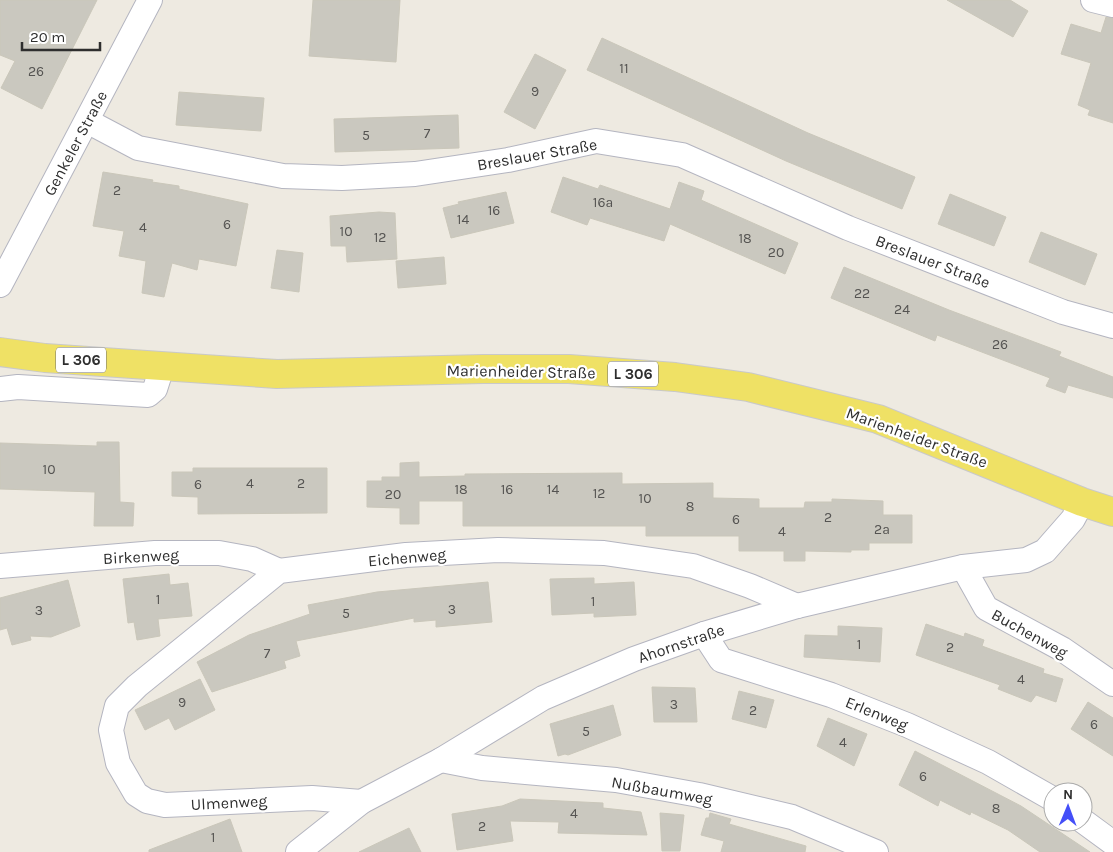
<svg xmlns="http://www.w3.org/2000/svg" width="1113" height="852" font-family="Karla,sans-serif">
	<rect width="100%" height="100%" fill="#eeeae1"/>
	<g fill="#cac8bf" stroke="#cac7ba">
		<polygon points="0,0 97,0 42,109 1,88 15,61 0,55"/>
		<polygon points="313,0 400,0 396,62 309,56"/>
		<polygon points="947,0 1010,0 1028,11 1013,37"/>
		<polygon points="1106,17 1113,18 1113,123 1088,115 1090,110 1078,105 1091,63 1061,54 1071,24 1101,33"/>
		<polygon points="602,38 808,133 915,177 902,209 786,161 587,70"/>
		<polygon points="535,54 566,70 535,129 504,112"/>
		<polygon points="179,92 264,98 261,131 176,125"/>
		<polygon points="458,115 459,148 335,152 334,119"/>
		<polygon points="103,172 153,180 152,182 179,186 179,189 248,204 236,266 199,259 197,270 172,263 164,297 142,293 146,261 119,256 124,231 93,226"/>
		<polygon points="563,177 598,189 600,185 670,209 679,182 704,191 701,200 798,243 785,274 670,224 664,241 590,218 587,225 551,212"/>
		<polygon points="506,192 514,223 451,238 443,208 459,204 458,202"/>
		<polygon points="950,194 1006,217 994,246 938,224"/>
		<polygon points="379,212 395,213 397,259 347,262 346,246 331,246 330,216"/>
		<polygon points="1041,232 1097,254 1085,285 1029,262"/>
		<polygon points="277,250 303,253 299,292 271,288"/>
		<polygon points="444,257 446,284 398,288 396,261"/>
		<polygon points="844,267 949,310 1061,352 1059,356 1113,377 1113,398 1068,385 1065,393 1046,386 1050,378 937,335 935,341 831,298"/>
		<polygon points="97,442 119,442 120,502 134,503 133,526 94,526 95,492 0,489 0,443 97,446"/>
		<polygon points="419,462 419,477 465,476 465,474 622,473 622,484 713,483 713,498 759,499 759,508 804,508 805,502 832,502 832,499 883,501 883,515 912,515 912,543 869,543 869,550 851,550 851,552 805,551 805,561 784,561 784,551 739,551 739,536 646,536 646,526 463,526 463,501 419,501 419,524 400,524 400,508 367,507 367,481 382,481 382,477 400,477 400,463"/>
		<polygon points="193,468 327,468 327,513 198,514 198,497 172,496 172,472 193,472"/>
		<polygon points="169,574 170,585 188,583 192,616 158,619 160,636 137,640 134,622 128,623 123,579"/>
		<polygon points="594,578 594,584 634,582 636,615 594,617 594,613 552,615 550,579"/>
		<polygon points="68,580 80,626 51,637 30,636 31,640 12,645 7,628 0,630 0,598"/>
		<polygon points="488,582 492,622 436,627 436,620 414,622 414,618 296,641 300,656 284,661 286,668 212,692 197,662 249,635 310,614 308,605 377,592"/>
		<polygon points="926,624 964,637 965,633 984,640 982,646 1044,669 1043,673 1063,679 1056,702 1036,695 1031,702 998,689 1000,685 916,655"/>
		<polygon points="838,626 882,628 880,662 804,657 805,635 838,636"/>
		<polygon points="200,679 215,710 175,730 169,718 145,730 135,710"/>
		<polygon points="652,687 695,688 697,722 654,722"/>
		<polygon points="739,691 774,700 766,728 732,719"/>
		<polygon points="1088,702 1113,718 1113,756 1071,729"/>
		<polygon points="613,705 621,735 568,755 565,754 558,756 550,724"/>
		<polygon points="828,718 867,734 854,766 817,746"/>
		<polygon points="915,751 1021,806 1090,852 1040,852 1008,830 971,812 970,815 940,800 938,806 899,785"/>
		<polygon points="520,799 603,803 603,808 641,812 647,835 558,833 559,822 510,821 513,841 457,850 452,814 502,806"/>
		<polygon points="660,813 684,815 680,851 662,851"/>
		<polygon points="710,813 731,819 729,824 806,846 805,852 721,852 724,841 701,835 706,818 709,818"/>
		<polygon points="230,819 242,852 149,852 149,850"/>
		<polygon points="409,828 421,852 359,852"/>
	</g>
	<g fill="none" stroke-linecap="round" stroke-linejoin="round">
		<g stroke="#b4b5c0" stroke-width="26">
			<g id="minor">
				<polyline points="1093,0 1113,5"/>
				<polyline points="87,121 138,148 283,176 342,178 415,174 508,160 596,141 682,155 848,228 1063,312 1113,326"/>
				<polyline points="0,285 150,0"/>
				<polyline points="0,389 18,387 148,395 155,389 162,367"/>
				<polyline points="0,566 155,553 219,553 252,559 279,571"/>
				<polyline points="963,567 986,608 1062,649 1113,684"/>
				<polyline points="704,634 721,660 831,695 907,725 988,762 1053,799"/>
				<polyline points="441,760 482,768 616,780 699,795 792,817 876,852"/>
				<polyline points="361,802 312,798 165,805 147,801 136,794 118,763 111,730 117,706 137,686 279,571 406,555 498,550 604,553 693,566 750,586 797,606"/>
				<polyline points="1083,821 1113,843"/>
				<polyline points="298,852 361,802 441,760 543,698 634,659 704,634 797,606 963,567 1026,560 1045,551 1073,519 1082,502"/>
			</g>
		</g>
		<g stroke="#c9c9c9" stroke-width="30">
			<polyline id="primary" points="0,352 45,358 277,374 483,369 569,369 675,377 748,387 878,419 1082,502 1113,512"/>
		</g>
		<use href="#minor" stroke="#fff" stroke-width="24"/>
		<use href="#primary" stroke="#efe165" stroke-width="28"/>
	</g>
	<g text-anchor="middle" stroke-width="4.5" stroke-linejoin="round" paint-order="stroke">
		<g font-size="14" fill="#555452">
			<text x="624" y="73">11</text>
			<text x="36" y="76">26</text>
			<text x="535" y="96">9</text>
			<text x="427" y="138">7</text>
			<text x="366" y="140">5</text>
			<text x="117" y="195">2</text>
			<text x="603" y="207">16a</text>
			<text x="494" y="215">16</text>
			<text x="463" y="224">14</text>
			<text x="227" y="229">6</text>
			<text x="143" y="232">4</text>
			<text x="346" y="236">10</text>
			<text x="380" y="242">12</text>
			<text x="745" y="243">18</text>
			<text x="776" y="257">20</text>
			<text x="862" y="298">22</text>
			<text x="902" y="314">24</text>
			<text x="1000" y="349">26</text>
			<text x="49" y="474">10</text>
			<text x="250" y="488">4</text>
			<text x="301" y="488">2</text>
			<text x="198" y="489">6</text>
			<text x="461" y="494">18</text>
			<text x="507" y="494">16</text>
			<text x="553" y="494">14</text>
			<text x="599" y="498">12</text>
			<text x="393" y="499">20</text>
			<text x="645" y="503">10</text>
			<text x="690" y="511">8</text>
			<text x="828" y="522">2</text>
			<text x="736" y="524">6</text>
			<text x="882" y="534">2a</text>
			<text x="782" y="536">4</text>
			<text x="158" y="604">1</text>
			<text x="593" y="606">1</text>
			<text x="452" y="614">3</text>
			<text x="39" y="615">3</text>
			<text x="346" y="618">5</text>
			<text x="859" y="649">1</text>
			<text x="950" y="652">2</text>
			<text x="267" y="658">7</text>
			<text x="1021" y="684">4</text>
			<text x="182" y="707">9</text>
			<text x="674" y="709">3</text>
			<text x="753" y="715">2</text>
			<text x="1094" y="729">6</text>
			<text x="586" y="736">5</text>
			<text x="843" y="747">4</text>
			<text x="923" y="781">6</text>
			<text x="996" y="813">8</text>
			<text x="574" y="818">4</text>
			<text x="482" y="831">2</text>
			<text x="213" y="842">1</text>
		</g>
		<g fill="#fff" stroke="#6d6d6d" stroke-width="1">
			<rect x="56" y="347.5" width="50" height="25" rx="4"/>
			<rect x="608" y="361.5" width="50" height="25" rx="4"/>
		</g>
		<g font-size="15" font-weight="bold" fill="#2e2e2e">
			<text x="81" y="365">L 306</text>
			<text x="633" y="379">L 306</text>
		</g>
		<g font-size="16" fill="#2e2e2e" stroke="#fff">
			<text transform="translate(75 143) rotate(-62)" y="6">Genkeler Straße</text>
			<text transform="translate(537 154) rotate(-10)" y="6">Breslauer Straße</text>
			<text transform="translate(933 261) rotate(21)" y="6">Breslauer Straße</text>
			<text transform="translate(521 371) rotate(1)" y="6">Marienheider Straße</text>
			<text transform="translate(917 437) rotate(20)" y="6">Marienheider Straße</text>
			<text transform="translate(141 556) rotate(-3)" y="6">Birkenweg</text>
			<text transform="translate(407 557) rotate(-5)" y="6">Eichenweg</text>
			<text transform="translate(1030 633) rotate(29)" y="6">Buchenweg</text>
			<text transform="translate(681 643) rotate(-19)" y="6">Ahornstraße</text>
			<text transform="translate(877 713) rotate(22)" y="6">Erlenweg</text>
			<text transform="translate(662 790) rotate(10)" y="6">Nußbaumweg</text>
			<text transform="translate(229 802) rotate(-3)" y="6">Ulmenweg</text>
		</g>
	</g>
	<g transform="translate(1068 807) rotate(1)"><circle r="24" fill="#ffffff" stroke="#ababab"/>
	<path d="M0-4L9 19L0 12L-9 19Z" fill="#444ff8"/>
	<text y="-8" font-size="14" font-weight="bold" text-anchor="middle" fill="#2e2e2e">N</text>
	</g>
	<path d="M22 42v8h78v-8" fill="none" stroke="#2e2e2e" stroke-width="2.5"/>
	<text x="30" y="42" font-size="15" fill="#2e2e2e" stroke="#ffffff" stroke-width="4" paint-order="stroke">20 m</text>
</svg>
